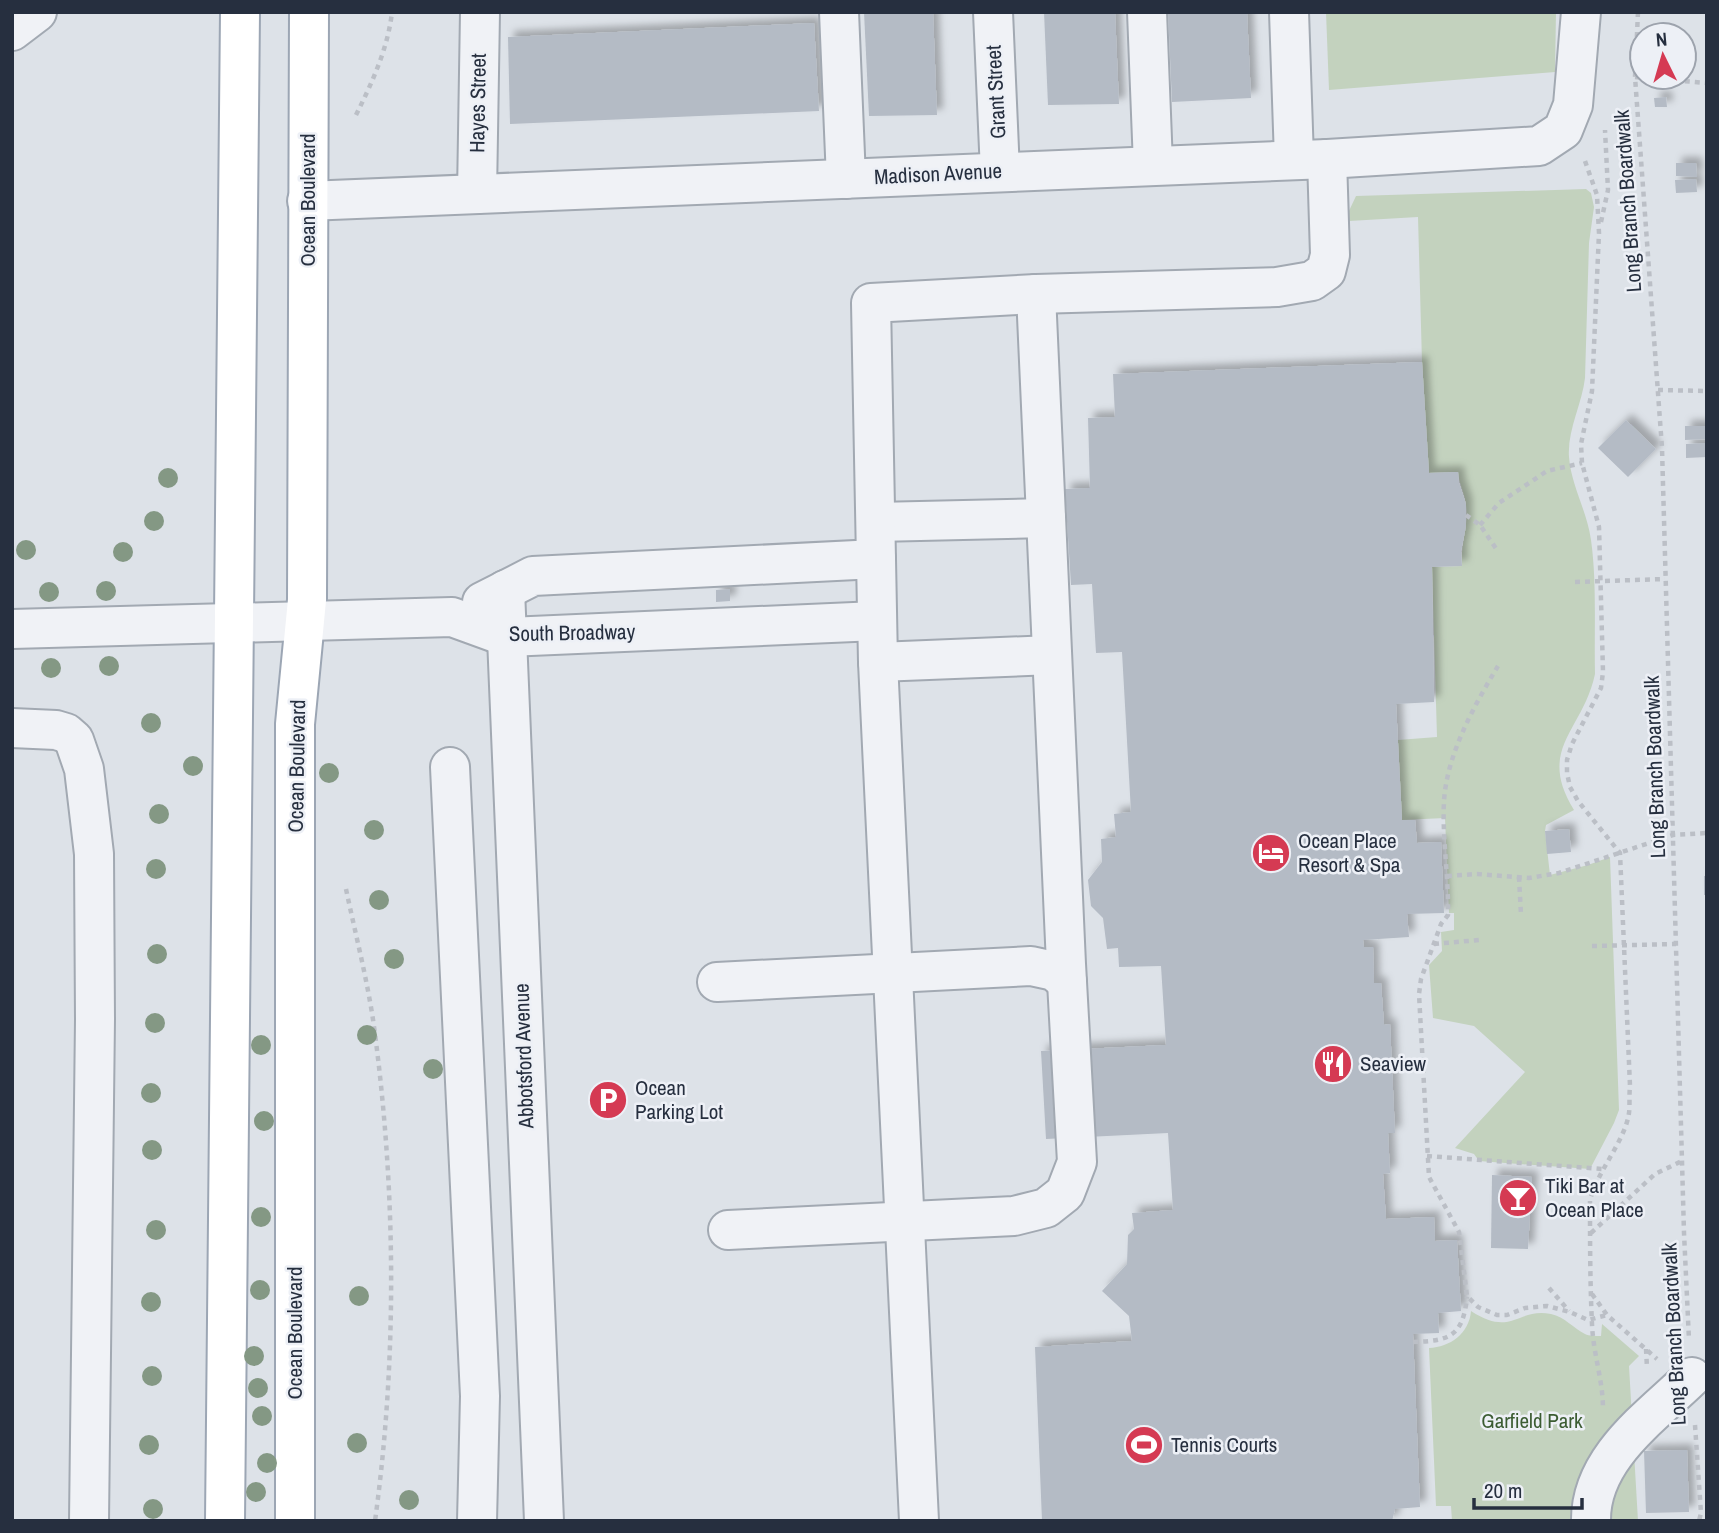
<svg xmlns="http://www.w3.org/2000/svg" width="1719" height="1533" font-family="'Archivo Narrow',sans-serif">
	<defs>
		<filter id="shadow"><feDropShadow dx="6" dy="-6" stdDeviation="3.5" flood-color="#0004"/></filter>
	</defs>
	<rect width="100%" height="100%" fill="#dde2e8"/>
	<g fill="#c3d2be">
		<polygon points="1326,12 1556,12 1555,72 1329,90"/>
		<path d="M1586,189l5,4 3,14 -5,36 -4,135c-3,26 -18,53 -16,79 2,28 18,54 22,83 6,43 3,90 4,134 -12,57 -59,74 -21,136l-28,15 -1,6 5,44 38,-10 22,-8 9,253 -5,13 -24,46 -111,-8 -5,-7 -19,-6 70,-76 -51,-46 -41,-8 -4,-53 13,-14 -1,-19 13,-2v-17h-5l-4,-95 -43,2 -4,-80 39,-3 -5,-170 30,-1c-2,-21 7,-40 4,-61 -1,-11 -7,-21 -8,-33l-29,1 -7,-111 -4,-145 -69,4 -1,-8 8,-17z"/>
		<path d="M1471,1311c41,27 47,-4 80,3 14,3 22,14 34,20 4,2 11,2 16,2l1,-12 37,32 -10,10 9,155h-186l-1,-15h-15l-7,-158c21,-1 40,-14 42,-37z"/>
	</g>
	<g fill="#b4bbc5" filter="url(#shadow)">
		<polygon points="864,12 933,12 937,115 869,116"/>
		<polygon points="1044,12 1115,12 1119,104 1048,105"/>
		<polygon points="1168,12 1247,12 1251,98 1172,102"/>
		<polygon points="814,23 819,111 510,124 508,37"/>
		<polygon points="1666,97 1667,107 1655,107 1654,98"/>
		<polygon points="1676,163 1696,163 1697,177 1676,176"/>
		<polygon points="1696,179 1697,192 1676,193 1675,180"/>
		<polygon points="1422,362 1429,473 1458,472 1459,483 1466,504 1466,526 1461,551 1462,566 1432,567 1434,702 1396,704 1402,820 1415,820 1417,843 1441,842 1444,913 1407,914 1409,937 1363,940 1364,947 1373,947 1374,983 1381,983 1384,1025 1390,1024 1395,1133 1388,1133 1390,1173 1383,1174 1386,1219 1434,1217 1435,1241 1457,1240 1461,1311 1438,1313 1439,1333 1413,1334 1420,1507 1395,1509 1392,1521 1042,1521 1035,1347 1132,1341 1129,1316 1102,1291 1127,1264 1128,1235 1134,1229 1132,1213 1173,1210 1168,1133 1046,1139 1041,1051 1166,1045 1161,966 1119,967 1118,948 1107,949 1103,918 1091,906 1088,880 1102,862 1101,839 1116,837 1114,814 1131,812 1122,652 1096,653 1092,584 1071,585 1065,489 1090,488 1088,418 1115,417 1113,374"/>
		<polygon points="1626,420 1656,449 1628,477 1598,448"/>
		<polygon points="1685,426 1706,426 1706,439 1685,440"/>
		<polygon points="1707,443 1707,457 1686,458 1686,444"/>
		<polygon points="730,589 730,601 716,602 716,590"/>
		<polygon points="1569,829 1571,852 1547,854 1545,831"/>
		<rect x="1704" y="876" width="3" height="19"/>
		<polygon points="1492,1175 1532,1177 1528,1249 1491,1248"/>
		<polygon points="1687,1450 1689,1512 1646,1513 1644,1451"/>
	</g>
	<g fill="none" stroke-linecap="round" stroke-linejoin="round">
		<g stroke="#a2a9b2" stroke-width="42">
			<g id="minor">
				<polyline points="839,12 846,179"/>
				<polyline points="993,12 1000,172"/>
				<polyline points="1147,12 1153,165"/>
				<polyline points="1289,12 1294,159"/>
				<polyline points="12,31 37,12"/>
				<polyline points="477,194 480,12"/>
				<polyline points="307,201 1327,159 1539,146 1563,130 1573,105 1581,12"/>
				<polyline points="876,522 1046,518"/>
				<polyline points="505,590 544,1521"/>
				<polyline points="482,602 533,576 876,559"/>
				<polyline points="12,629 452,617 507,637 877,621"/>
				<polyline points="878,662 1052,655"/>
				<polyline points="12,728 56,730 66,733 74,740 84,769 94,854 95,1019 89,1521"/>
				<polyline points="450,767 480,1396 477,1521"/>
				<polyline points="717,982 1031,966 1054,971 1067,982"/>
				<polyline points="728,1230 1014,1216 1046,1208 1065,1193 1077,1162 1066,964 1036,294"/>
				<polyline points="919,1521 878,662 871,303 1036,294 1277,287 1312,281 1326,271 1330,255 1327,159"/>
				<path d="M1591,1521c-1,-63 60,-104 101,-144"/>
			</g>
		</g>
		<g stroke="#9ca6b4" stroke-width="42">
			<g id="major">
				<polyline points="225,1521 240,12"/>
				<polyline points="295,1521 295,724 307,600 309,12"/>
			</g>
		</g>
		<g stroke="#bbbfc6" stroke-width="4.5" stroke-dasharray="5 5" stroke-linecap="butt">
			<polyline points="1638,12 1635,77 1662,448 1684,1233 1689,1340"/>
			<polyline points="1635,77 1707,83"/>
			<path d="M356,115c16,-32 32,-67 36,-103"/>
			<path d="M1585,161l12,34 2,38 -7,158 -11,53 1,19 17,64 4,145 -2,16 -29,56 -5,16v13l3,14 8,14 42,52 10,233c-1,9 0,19 -1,27 -4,28 -31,57 -39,87 0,41 0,83 2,124 1,29 11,56 11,85"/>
			<polyline points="1601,222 1608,190 1605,130"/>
			<polyline points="1658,390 1707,391"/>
			<polyline points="1466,515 1480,525 1497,550"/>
			<polyline points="1480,525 1499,503 1547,471 1582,463"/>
			<polyline points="1575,582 1665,579"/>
			<path d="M1498,666c-24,40 -51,88 -54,135 -2,38 5,76 4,114l-7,9 -20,55 -2,15 10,183 30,55 8,64 11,11 19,8h10l18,-7 22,-2 23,6 18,8 19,-5"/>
			<polyline points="1447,876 1477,874 1529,878 1559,873 1673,835 1707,833"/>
			<polyline points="1519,877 1521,915"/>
			<path d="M346,889c10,48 23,97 29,145 21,162 22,326 0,487"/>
			<polyline points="1434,944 1479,940"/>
			<polyline points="1592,946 1676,944"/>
			<polyline points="1427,1156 1602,1169"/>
			<polyline points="1591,1233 1655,1174 1682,1161"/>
			<polyline points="1549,1288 1569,1311"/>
			<polyline points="1592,1294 1607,1315 1657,1359"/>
			<path d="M1413,1342c37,-1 50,-6 54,-45"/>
			<polyline points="1646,1349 1647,1368"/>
			<polyline points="1695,1425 1701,1513 1699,1521"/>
		</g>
		<use href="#minor" stroke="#f0f2f6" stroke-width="38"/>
		<use href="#major" stroke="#fff" stroke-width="38"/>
	</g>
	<g fill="#849884">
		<circle cx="168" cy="478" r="10"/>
		<circle cx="154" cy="521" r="10"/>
		<circle cx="26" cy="550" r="10"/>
		<circle cx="123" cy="552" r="10"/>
		<circle cx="106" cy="591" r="10"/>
		<circle cx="49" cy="592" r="10"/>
		<circle cx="109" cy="666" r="10"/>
		<circle cx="51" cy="668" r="10"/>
		<circle cx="151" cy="723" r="10"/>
		<circle cx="193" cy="766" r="10"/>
		<circle cx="329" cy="773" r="10"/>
		<circle cx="159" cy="814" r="10"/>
		<circle cx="374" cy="830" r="10"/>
		<circle cx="156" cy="869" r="10"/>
		<circle cx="379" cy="900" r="10"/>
		<circle cx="157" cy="954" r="10"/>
		<circle cx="394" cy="959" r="10"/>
		<circle cx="155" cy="1023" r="10"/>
		<circle cx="367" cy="1035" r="10"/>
		<circle cx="261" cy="1045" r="10"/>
		<circle cx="433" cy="1069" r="10"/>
		<circle cx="151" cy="1093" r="10"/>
		<circle cx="264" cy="1121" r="10"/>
		<circle cx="152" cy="1150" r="10"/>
		<circle cx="261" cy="1217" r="10"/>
		<circle cx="156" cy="1230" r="10"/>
		<circle cx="260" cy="1290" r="10"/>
		<circle cx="359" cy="1296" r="10"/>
		<circle cx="151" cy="1302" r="10"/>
		<circle cx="254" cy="1356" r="10"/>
		<circle cx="152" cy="1376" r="10"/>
		<circle cx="258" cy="1388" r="10"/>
		<circle cx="262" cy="1416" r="10"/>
		<circle cx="357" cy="1443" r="10"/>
		<circle cx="149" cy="1445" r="10"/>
		<circle cx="267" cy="1463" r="10"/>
		<circle cx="256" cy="1492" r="10"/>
		<circle cx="409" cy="1500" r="10"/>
		<circle cx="153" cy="1509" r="10"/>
	</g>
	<defs>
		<g id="hotel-disc" transform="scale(2.0125)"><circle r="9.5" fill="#d53a53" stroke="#edf0f6"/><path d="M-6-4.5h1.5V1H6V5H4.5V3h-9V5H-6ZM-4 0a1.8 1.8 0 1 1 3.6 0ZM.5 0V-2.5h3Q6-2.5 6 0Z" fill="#fff"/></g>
		<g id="restaurant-disc" transform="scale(2.0125)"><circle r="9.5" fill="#d53a53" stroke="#edf0f6"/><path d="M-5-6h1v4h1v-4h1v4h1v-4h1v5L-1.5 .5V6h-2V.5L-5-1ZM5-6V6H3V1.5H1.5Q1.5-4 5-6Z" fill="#fff"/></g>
		<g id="parking-disc" transform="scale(2.0125)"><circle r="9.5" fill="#d53a53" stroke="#edf0f6"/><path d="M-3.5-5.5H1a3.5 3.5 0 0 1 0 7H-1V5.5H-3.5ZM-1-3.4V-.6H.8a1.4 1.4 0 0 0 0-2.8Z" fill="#fff"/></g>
		<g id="bar-disc" transform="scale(2.0125)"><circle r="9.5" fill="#d53a53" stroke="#edf0f6"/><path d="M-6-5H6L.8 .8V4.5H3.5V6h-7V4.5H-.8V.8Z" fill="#fff"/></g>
		<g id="stadium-disc" transform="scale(2.0125)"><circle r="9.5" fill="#d53a53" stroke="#edf0f6"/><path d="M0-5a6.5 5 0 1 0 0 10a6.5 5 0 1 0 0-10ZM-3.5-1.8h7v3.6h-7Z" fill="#fff"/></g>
	</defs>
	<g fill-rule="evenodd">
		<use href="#hotel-disc" x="1271" y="853"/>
		<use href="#restaurant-disc" x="1333" y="1064"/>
		<use href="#parking-disc" x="608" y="1100"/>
		<use href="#bar-disc" x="1518" y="1198"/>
		<use href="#stadium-disc" x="1144" y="1445"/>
	</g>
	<g text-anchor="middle" stroke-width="5" stroke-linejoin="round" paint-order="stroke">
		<g font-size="21" fill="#262f3f" stroke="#edf0f6">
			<text transform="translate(996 92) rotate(-93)" y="7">Grant Street</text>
			<text transform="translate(478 103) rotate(-89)" y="7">Hayes Street</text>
			<text transform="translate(938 174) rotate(-3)" y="7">Madison Avenue</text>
			<text transform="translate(308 200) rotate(-90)" y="7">Ocean Boulevard</text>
			<text transform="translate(1628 201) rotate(-94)" y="7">Long Branch Boardwalk</text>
			<text transform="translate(572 633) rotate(-1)" y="7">South Broadway</text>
			<text transform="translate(297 766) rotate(-89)" y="7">Ocean Boulevard</text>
			<text transform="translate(1655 767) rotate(-92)" y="7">Long Branch Boardwalk</text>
			<text transform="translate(524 1056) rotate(-92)" y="7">Abbotsford Avenue</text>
			<text transform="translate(295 1333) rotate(-90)" y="7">Ocean Boulevard</text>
			<text transform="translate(1674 1334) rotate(-93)" y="7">Long Branch Boardwalk</text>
		</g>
		<g font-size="21" fill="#262f3f" stroke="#edf0f6" text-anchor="start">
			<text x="1298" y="848">Ocean Place<tspan x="1298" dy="24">Resort &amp; Spa</tspan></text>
			<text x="1360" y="1071">Seaview</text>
			<text x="635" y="1095">Ocean<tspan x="635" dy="24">Parking Lot</tspan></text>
			<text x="1545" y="1193">Tiki Bar at<tspan x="1545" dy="24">Ocean Place</tspan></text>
			<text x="1171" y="1452">Tennis Courts</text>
		</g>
		<g font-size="21" fill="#3b5c32" stroke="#edf0f6">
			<text x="1532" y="1428">Garfield Park</text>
		</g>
	</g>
	<rect width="1719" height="1533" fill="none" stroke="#262f3f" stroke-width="28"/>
	<g transform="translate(1663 56) rotate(355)"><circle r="33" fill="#edf0f6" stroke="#9da3ad" stroke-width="2"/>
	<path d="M0-5L12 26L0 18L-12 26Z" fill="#d53a53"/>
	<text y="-10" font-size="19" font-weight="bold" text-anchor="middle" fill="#262f3f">N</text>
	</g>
	<path d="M1474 1498v10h108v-10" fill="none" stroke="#262f3f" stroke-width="3.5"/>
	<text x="1484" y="1498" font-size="21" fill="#262f3f" stroke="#edf0f6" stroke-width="5" paint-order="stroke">20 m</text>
</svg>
